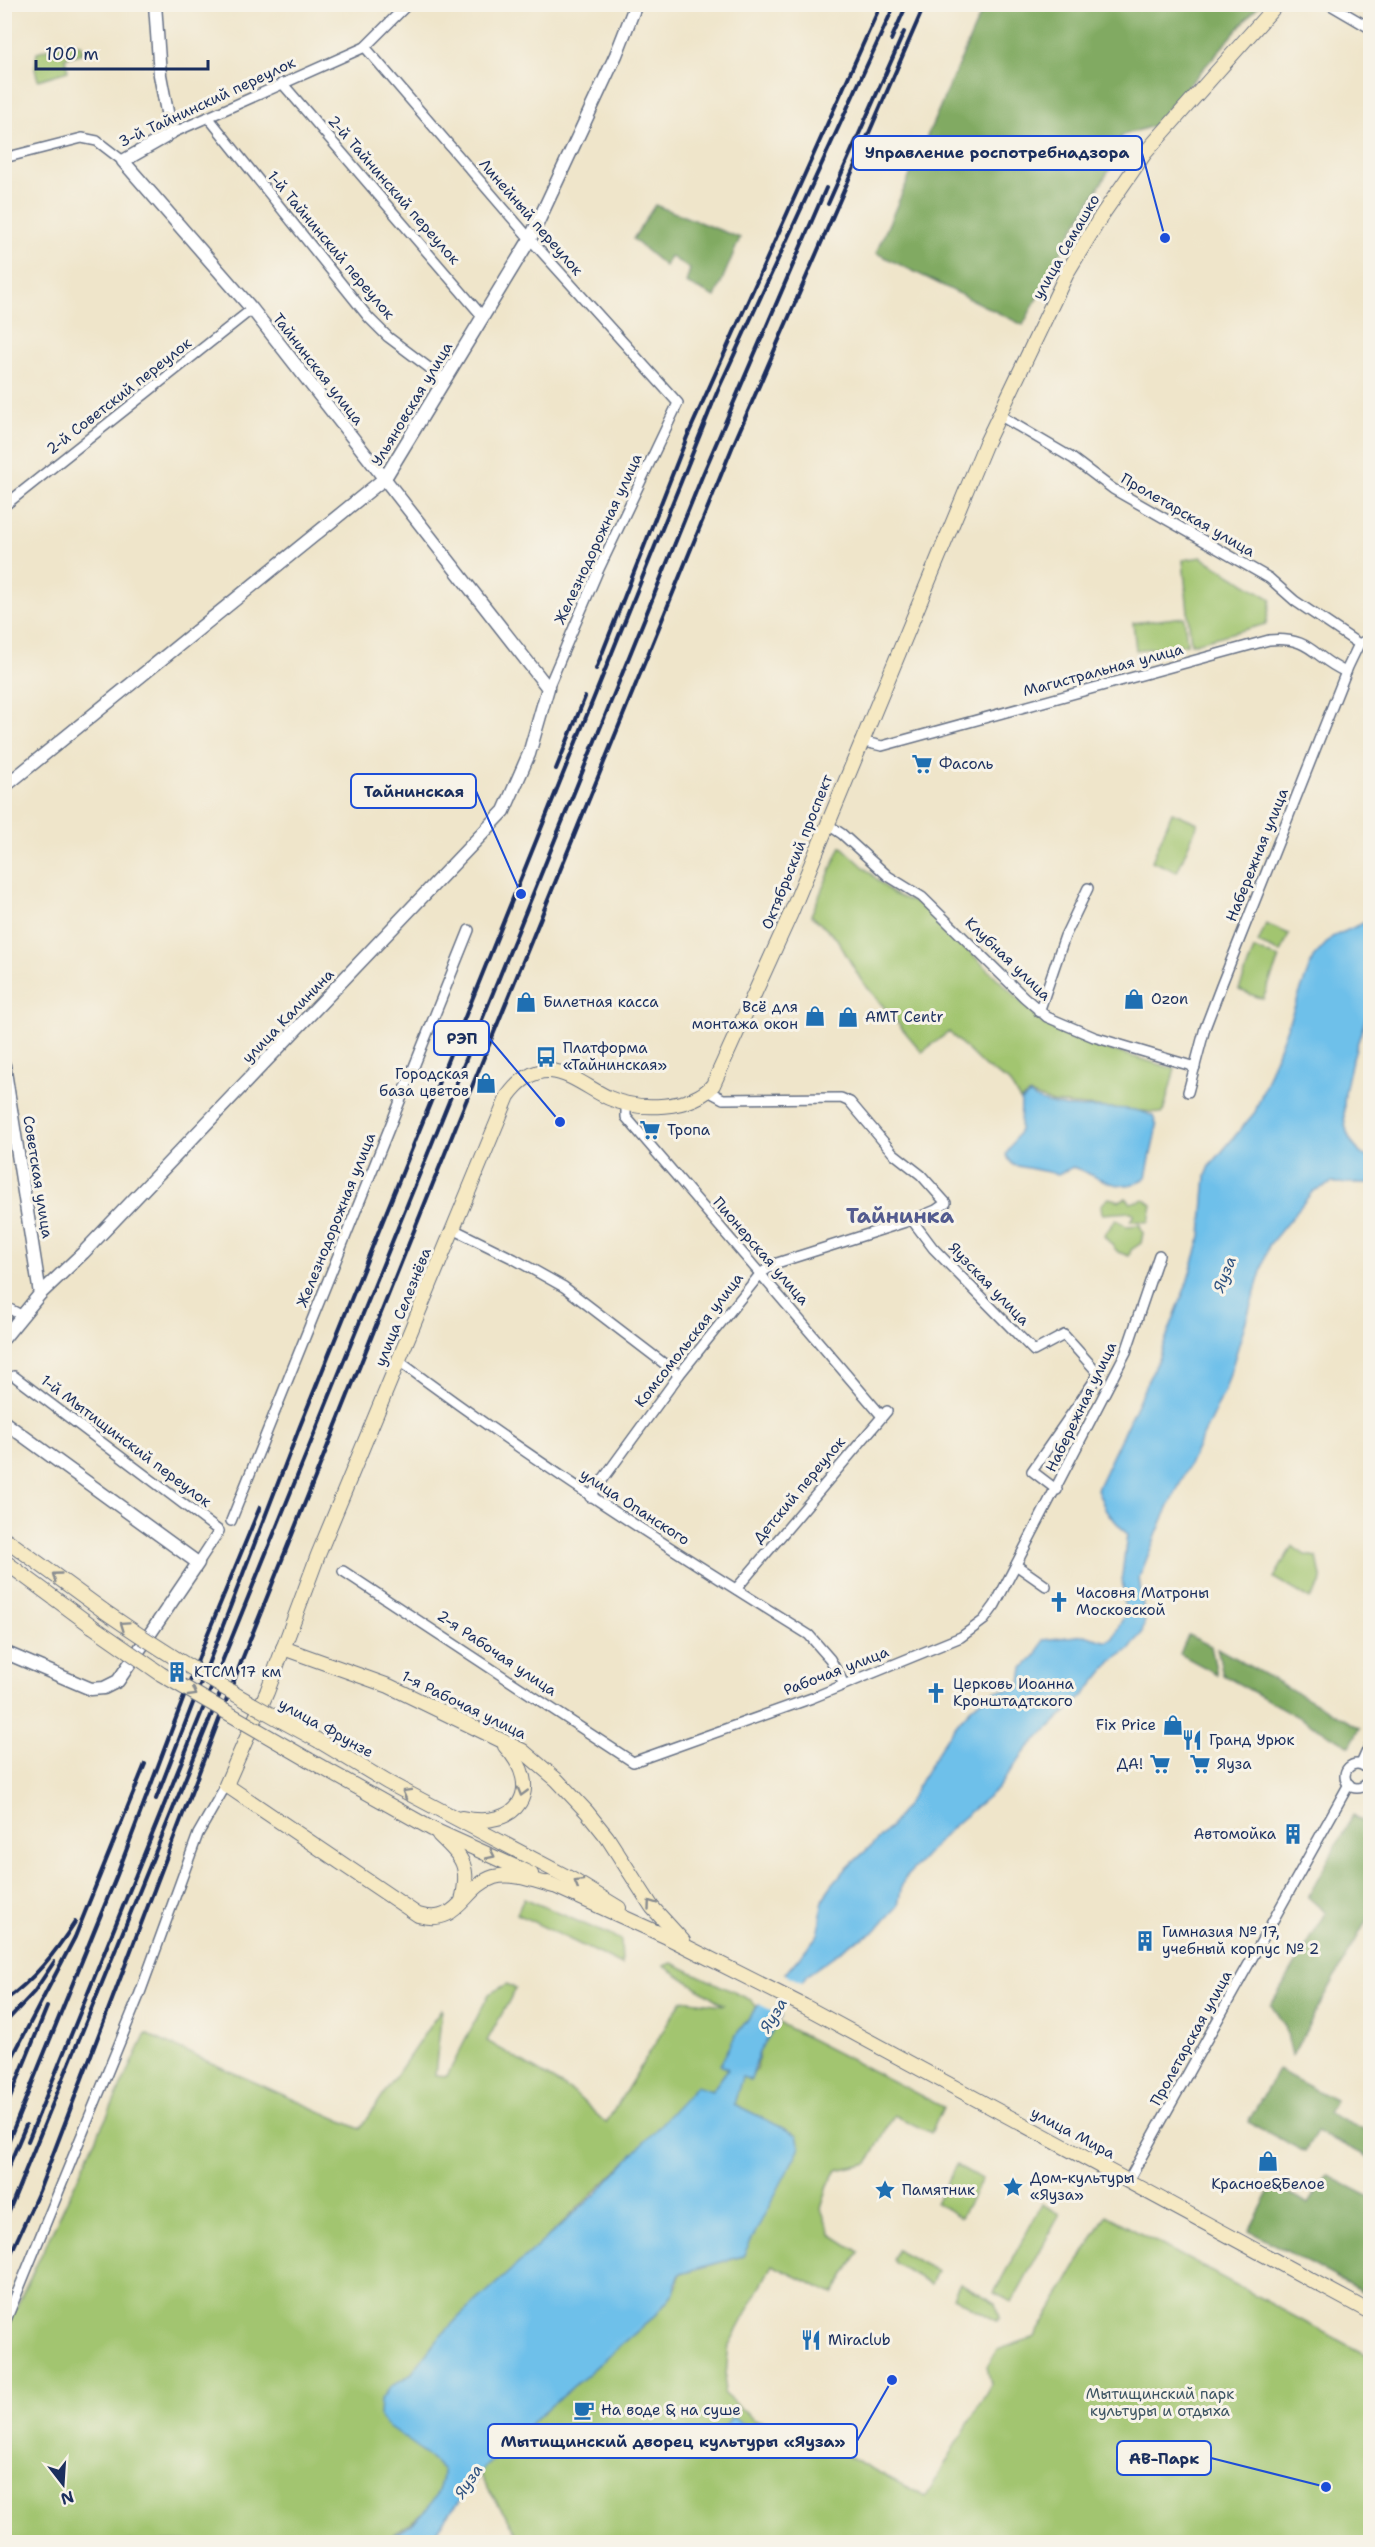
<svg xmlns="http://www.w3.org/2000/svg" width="1375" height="2547" font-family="'Shantell Sans',sans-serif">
	<rect width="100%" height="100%" fill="#f7f3e8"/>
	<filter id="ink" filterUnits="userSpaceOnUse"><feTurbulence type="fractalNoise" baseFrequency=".0167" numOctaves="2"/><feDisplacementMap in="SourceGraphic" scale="12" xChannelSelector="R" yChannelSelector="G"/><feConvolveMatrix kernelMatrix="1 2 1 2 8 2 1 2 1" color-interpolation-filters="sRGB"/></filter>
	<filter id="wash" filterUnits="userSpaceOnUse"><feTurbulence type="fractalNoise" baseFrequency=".008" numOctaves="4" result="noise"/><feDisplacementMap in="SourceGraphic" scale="24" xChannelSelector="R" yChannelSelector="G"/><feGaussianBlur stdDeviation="1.35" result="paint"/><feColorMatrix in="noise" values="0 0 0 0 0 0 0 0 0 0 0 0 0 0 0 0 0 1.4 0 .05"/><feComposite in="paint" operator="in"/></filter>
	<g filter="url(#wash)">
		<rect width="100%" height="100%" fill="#efe5ca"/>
		<g fill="#a2c56f" stroke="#5e7a66" stroke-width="1.5">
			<polygon points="66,43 81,45 83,53 65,58 68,71 38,80 35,69 37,52"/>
			<polygon points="1201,557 1271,599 1266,624 1191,644 1183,560"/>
			<polygon points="1184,617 1187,644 1136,650 1133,623"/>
			<polygon points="1172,812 1198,823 1177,872 1152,861"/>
			<polygon points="841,846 893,894 916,903 929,912 1044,1024 1090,1044 1175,1069 1163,1113 1053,1103 1030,1094 1020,1100 1008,1081 985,1067 949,1032 922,1052 861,980 837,939 811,915"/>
			<polygon points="1266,924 1289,934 1281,953 1258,943"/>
			<polygon points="1254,949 1279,958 1263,999 1239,990"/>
			<polygon points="1109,1198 1119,1201 1126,1198 1131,1203 1144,1199 1152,1205 1149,1222 1130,1221 1134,1215 1131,1212 1102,1214 1101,1205"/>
			<polygon points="1116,1219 1126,1226 1140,1225 1143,1233 1141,1243 1131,1250 1129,1256 1118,1252 1104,1236"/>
			<polygon points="1292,1546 1305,1555 1317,1557 1322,1581 1310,1599 1274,1578"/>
			<polygon points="524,1898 621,1940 622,1965 517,1914"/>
			<path d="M672,1963l79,37 6,7 -21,28 -8,34 -16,22 -80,65 -124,119 -47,40 -25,26 -24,32 -20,13 29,64 21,20c0,38 -33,55 -61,72h-376l-1,-209 142,-299 214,95 82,-121 -7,67 12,1 42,-82 18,-10 9,4 -29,53 86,51 33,31 76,-123 42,5 -60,-39z"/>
			<polygon points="777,2022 943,2107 931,2133 894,2115 868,2163 837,2170 828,2185 821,2209 831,2234 859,2252 833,2294 772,2265 729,2345 724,2394 754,2420 788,2425 926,2497 991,2384 987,2367 997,2350 1035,2337 1106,2215 1370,2357 1370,2542 523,2542 479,2475 484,2468 540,2415 656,2315 674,2293 681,2273 743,2256 797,2135 734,2104 742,2076 750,2080 757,2067 759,2052"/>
			<polygon points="956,2165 982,2179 961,2217 936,2203"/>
			<polygon points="1042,2204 1060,2214 1012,2302 994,2293"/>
			<polygon points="897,2250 937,2271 931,2284 896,2264 893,2260"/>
			<polygon points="960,2283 996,2303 1000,2318 997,2321 953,2297"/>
		</g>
		<g fill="#81aa62" stroke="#4e6c60" stroke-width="1.5">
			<polygon points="985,4 1259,5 1153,126 1123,135 1114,147 1113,164 1071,233 1023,325 876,253"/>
			<polygon points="655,205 740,238 715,297 686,283 690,269 670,256 665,266 633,239"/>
			<polygon points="1188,1635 1211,1646 1217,1674 1180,1654"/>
			<polygon points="1217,1648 1360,1728 1350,1746 1223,1675"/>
			<polygon points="1353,1815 1370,1825 1370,1914 1292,2056 1285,2026 1271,2005 1326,1913 1308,1897"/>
			<polygon points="1278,2070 1335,2100 1328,2113 1370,2133 1370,2158 1317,2131 1305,2152 1248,2122"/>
			<polygon points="1327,2175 1370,2197 1369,2295 1249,2231 1273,2185 1309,2204"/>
		</g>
		<g fill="#6ec0ea" stroke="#4478a4" stroke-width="1.5">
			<path d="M1370,920c0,22 5,62 0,82 -9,41 -54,129 0,157v24h-38l-19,8 -44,54 -44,145 -63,131 -23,57 6,42 -3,13 -12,16 -18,12 -27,33 -58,55 -30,40 -45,38 -46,50 -4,7 -4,22 -25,27 -21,10 -45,32 -48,77 -8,28 -9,-3 -8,27 63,31 3,12 -57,109 -62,17 -6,10 -1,10 -18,22 -116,100 -56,53 -56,74h-61c35,-1 76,-37 75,-72l-22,-21 -35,-25 -6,-9 1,-15 12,-14 20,-13 24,-32 25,-26 135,-121 100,-108 16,5 16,-22 -8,-4 16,-30 21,-28 60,-71c6,-14 1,-29 10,-44 15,-24 42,-41 61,-63 37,-41 53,-104 101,-135 10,-7 21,-2 31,-6l3,-20 14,-14 6,-14 42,-5 22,7 6,-4 12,-24 -3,-38 5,-42 -21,-23 -9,-22 62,-132 28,-74 14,-47 5,-60 4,-10 45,-54 58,-154 19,-21z"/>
			<path d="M1030,1095c31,23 88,4 123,21l4,10 -11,51c-24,20 -50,-2 -73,-10l-15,7 -45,-9 -7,-10 14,-25 1,-29z"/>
			<polygon points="732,2417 761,2435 754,2448 724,2429"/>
		</g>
		<polygon fill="#efe5ca" points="783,1973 805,1984 784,2017 757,2003"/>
	</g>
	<g filter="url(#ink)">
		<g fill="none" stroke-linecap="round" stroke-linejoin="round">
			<g stroke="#656f84" stroke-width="12">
				<g id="minor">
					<polyline points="1329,4 1370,28"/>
					<polyline points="365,47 530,239 678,403 598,571 548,688"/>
					<polyline points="282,83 483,317"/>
					<polyline points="208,117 369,318 388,337 444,379"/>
					<polyline points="168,135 365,47 408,4"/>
					<polyline points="4,158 82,138 97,141 123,161"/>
					<polyline points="999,415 1072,458 1113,489 1269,578 1295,601 1359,644"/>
					<polyline points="4,506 252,309"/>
					<path d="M860,741l22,5 387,-106c43,-4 44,18 77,32"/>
					<polyline points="827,824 842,834 888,876 922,897 1024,997 1047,1017 1094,1037 1195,1067"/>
					<polyline points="1039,1012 1065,936 1088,888"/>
					<polyline points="708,1091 723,1099 841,1098 850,1102 893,1153 921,1175 946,1203 936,1210 912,1220 933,1248 1034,1351 1064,1335 1099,1374 1032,1471 1057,1490"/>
					<polyline points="1188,1092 1205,1028 1221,986 1348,667 1359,644 1370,638"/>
					<polyline points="626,1103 626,1117 881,1415"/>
					<polyline points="453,1229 514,1259 564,1287 679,1375"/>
					<polyline points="4,1306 21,1315"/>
					<path d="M399,1361c132,99 270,187 410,274l21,24 14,25"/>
					<polyline points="14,1376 219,1531 198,1563"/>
					<polyline points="590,1497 679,1375 761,1273 777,1263 912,1220"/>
					<polyline points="231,1521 469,930"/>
					<polyline points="1016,1565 1046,1586"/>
					<polyline points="343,1571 633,1762 812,1698 961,1637 984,1620 995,1605 1126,1352 1159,1255"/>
					<polyline points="736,1589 887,1411"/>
					<circle cx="1357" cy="1776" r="12"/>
					<polyline points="1361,1764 1370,1744"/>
					<polyline points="1128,2181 1349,1784"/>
					<polyline points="4,2325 140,1993 198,1834 226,1785"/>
				</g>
			</g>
			<g stroke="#656f84" stroke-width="15">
				<g id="tertiary">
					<polyline points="155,4 160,75 171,133"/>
					<polyline points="4,787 385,478 530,239 616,55 636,4"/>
					<polyline points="4,1065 40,1294"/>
					<polyline points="4,1338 40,1294 83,1253 504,811 529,754 548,688 252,309 123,161 165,137"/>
					<polyline points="4,1422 198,1563 118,1681 104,1688 91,1689 4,1652"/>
				</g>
			</g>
			<g stroke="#656f84" stroke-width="16">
				<g id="secondary">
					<polyline points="4,1538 104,1611"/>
					<polyline points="4,1561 92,1626"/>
					<polyline points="283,1648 389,1686 523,1751 557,1780 587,1812 607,1837 652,1907 683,1941"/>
					<polyline points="319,1741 387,1782 573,1880 619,1908"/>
					<polyline points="309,1760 432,1829 531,1874"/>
					<path d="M462,1818c56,12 83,-29 43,-72"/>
					<path d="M439,1835c25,24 31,31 23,66"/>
					<polyline points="548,1883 667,1937 804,2006 1370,2312"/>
					<path d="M554,1886c-19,-5 -41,-14 -60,-9 -32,10 -34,50 -76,38l-192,-130 41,-93 51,-137 190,-459c10,-14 24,-26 42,-25 20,1 41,19 59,27 29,13 83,12 104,-13l78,-172 194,-468 83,-174 34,-56 43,-62 132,-149"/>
				</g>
			</g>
			<use href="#minor" stroke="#fff" stroke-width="9"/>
			<use href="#tertiary" stroke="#fff" stroke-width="12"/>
			<use href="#secondary" stroke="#f6e9c3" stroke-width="14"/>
			<g stroke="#1b2f5e" stroke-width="4">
				<polyline points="891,40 907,4"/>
				<polyline points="828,204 904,32"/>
				<polyline points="596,669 687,437 881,4"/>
				<polyline points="556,769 585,697"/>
				<polyline points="156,1799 300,1426 718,390 895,4"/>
				<path d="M4,2001c30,-21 51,-48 71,-79"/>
				<polyline points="4,2024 34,1992 54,1962"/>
				<polyline points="4,2073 75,1937 145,1764"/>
				<polyline points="4,2113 47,2007"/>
				<polyline points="28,2141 703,474 826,188"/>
				<polyline points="4,2152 117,1875 208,1633 260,1507"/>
				<polyline points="4,2177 26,2125"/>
				<polyline points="4,2223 226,1679"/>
				<polyline points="4,2269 39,2191 243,1657 458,1121 732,448 925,4"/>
			</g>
			<g stroke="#656f84" stroke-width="16" stroke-linecap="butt">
				<g id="secondary-bridge">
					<path d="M104,1611c69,48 140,90 215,130"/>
					<polyline points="92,1626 161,1674 309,1760"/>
				</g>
			</g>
			<use href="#secondary-bridge" stroke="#f6e9c3" stroke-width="14"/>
		</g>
		<defs><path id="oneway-chevron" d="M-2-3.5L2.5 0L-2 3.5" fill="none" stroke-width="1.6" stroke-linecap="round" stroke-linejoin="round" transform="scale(1.5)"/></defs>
		<g stroke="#888c90">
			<use href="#oneway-chevron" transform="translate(56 1576) rotate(-144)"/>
			<use href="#oneway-chevron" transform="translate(124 1625) rotate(-145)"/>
			<use href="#oneway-chevron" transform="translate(193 1693) rotate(31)"/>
			<use href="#oneway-chevron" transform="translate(522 1792) rotate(106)"/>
			<use href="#oneway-chevron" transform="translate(406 1793) rotate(-151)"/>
			<use href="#oneway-chevron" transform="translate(491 1855) rotate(26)"/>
			<use href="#oneway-chevron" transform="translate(578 1883) rotate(-150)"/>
			<use href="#oneway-chevron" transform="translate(651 1904) rotate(-126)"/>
		</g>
	</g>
	<defs>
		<g id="supermarket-bare" transform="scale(1.62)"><path d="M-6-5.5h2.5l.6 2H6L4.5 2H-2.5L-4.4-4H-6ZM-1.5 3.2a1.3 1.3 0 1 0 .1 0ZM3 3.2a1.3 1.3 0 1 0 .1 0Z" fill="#1f6fb2" stroke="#f7f3e8" stroke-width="2.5" paint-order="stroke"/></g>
		<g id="shop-bare" transform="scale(1.62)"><path d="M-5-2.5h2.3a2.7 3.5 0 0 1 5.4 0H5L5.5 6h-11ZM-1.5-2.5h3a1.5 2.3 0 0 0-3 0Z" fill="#1f6fb2" stroke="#f7f3e8" stroke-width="2.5" paint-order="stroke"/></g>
		<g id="bus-bare" transform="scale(1.62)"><path d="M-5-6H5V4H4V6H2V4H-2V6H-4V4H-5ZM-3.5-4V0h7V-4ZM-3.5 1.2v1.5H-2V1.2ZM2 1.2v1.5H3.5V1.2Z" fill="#1f6fb2" stroke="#f7f3e8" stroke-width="2.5" paint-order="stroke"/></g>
		<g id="church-bare" transform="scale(1.62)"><path d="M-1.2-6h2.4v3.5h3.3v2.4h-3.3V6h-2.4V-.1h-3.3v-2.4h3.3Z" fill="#1f6fb2" stroke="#f7f3e8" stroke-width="2.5" paint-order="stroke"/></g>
		<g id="building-bare" transform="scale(1.62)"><path d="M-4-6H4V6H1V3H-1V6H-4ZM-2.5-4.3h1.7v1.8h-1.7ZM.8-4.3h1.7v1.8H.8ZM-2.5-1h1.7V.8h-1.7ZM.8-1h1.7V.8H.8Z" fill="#1f6fb2" stroke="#f7f3e8" stroke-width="2.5" paint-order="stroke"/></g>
		<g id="restaurant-bare" transform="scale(1.62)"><path d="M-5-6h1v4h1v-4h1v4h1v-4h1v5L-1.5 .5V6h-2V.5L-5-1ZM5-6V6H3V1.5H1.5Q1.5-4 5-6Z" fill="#1f6fb2" stroke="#f7f3e8" stroke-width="2.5" paint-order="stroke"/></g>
		<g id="sight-bare" transform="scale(1.62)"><path d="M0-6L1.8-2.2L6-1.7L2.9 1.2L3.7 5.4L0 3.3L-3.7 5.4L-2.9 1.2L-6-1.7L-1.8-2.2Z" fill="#1f6fb2" stroke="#f7f3e8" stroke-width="2.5" paint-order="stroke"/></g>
		<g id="cafe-bare" transform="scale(1.62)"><path d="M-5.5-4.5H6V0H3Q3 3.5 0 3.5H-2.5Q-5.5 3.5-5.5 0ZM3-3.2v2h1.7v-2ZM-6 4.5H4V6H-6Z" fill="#1f6fb2" stroke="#f7f3e8" stroke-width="2.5" paint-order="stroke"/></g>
	</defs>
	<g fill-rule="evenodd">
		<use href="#supermarket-bare" x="922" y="764"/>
		<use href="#shop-bare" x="1134" y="999"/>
		<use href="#shop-bare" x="526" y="1002"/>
		<use href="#shop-bare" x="815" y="1016"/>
		<use href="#shop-bare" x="848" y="1017"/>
		<use href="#bus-bare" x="546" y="1057"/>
		<use href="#shop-bare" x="486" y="1083"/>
		<use href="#supermarket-bare" x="650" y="1130"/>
		<use href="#church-bare" x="1059" y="1602"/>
		<use href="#building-bare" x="177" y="1672"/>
		<use href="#church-bare" x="936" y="1693"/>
		<use href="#shop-bare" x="1173" y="1725"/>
		<use href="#restaurant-bare" x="1192" y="1740"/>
		<use href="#supermarket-bare" x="1160" y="1764"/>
		<use href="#supermarket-bare" x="1200" y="1764"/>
		<use href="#building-bare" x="1293" y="1834"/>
		<use href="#building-bare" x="1145" y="1941"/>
		<use href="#shop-bare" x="1268" y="2161"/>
		<use href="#sight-bare" x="1013" y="2187"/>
		<use href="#sight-bare" x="885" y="2190"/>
		<use href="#restaurant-bare" x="811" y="2340"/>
		<use href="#cafe-bare" x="584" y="2410"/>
	</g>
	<g text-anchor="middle" stroke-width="6" stroke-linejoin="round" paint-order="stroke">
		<g font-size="15" fill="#1b2f5e" stroke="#f7f3e8">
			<text transform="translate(207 102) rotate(-25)" y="5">3-й Тайнинский переулок</text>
			<text transform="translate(394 190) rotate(49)" y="5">2-й Тайнинский переулок</text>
			<text transform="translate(531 217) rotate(49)" y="5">Линейный переулок</text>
			<text transform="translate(331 245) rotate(50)" y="5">1-й Тайнинский переулок</text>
			<text transform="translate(1066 247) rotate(-60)" y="5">улица Семашко</text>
			<text transform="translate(318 369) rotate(52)" y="5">Тайнинская улица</text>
			<text transform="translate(119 396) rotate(-38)" y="5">2-й Советский переулок</text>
			<text transform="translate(412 404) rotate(-59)" y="5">Ульяновская улица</text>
			<text transform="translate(1188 515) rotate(30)" y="5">Пролетарская улица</text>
			<text transform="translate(598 539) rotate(-65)" y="5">Железнодорожная улица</text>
			<text transform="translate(1103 670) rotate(-15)" y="5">Магистральная улица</text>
			<text transform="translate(797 852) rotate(-68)" y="5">Октябрьский проспект</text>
			<text transform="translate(1257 855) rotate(-68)" y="5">Набережная улица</text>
			<text transform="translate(1008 959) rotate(44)" y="5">Клубная улица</text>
			<text transform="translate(288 1016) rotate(-46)" y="5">улица Калинина</text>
			<text transform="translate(38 1177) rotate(81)" y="5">Советская улица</text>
			<text transform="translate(336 1220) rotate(-68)" y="5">Железнодорожная улица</text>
			<text transform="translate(761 1251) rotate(49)" y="5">Пионерская улица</text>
			<text transform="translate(989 1284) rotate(46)" y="5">Яузская улица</text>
			<text transform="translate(403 1307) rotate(-68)" y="5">улица Селезнёва</text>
			<text transform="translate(689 1340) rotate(-52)" y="5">Комсомольская улица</text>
			<text transform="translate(1081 1407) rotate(-64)" y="5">Набережная улица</text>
			<text transform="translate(126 1441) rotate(37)" y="5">1-й Мытищинский переулок</text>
			<text transform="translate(799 1490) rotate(-50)" y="5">Детский переулок</text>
			<text transform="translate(635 1507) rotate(33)" y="5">улица Опанского</text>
			<text transform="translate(497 1653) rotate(34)" y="5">2-я Рабочая улица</text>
			<text transform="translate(836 1671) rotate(-21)" y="5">Рабочая улица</text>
			<text transform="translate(464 1705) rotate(26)" y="5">1-я Рабочая улица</text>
			<text transform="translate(326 1728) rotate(29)" y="5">улица Фрунзе</text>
			<text transform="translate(1191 2038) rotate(-61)" y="5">Пролетарская улица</text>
			<text transform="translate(1073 2133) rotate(28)" y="5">улица Мира</text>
		</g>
		<g font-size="15" fill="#1b2f5e" stroke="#f7f3e8" text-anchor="start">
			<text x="939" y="769">Фасоль</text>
			<text x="1151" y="1004">Ozon</text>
			<text x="543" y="1007">Билетная касса</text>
			<text x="798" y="1012" text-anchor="end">Всё для<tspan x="798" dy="17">монтажа окон</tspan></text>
			<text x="865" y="1022">AMT Centr</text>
			<text x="563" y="1053">Платформа<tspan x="563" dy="17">«Тайнинская»</tspan></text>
			<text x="469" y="1079" text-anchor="end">Городская<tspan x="469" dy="17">база цветов</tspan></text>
			<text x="667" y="1135">Тропа</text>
			<text x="1076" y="1598">Часовня Матроны<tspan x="1076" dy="17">Московской</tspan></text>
			<text x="194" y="1677">КТСМ 17 км</text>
			<text x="953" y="1689">Церковь Иоанна<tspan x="953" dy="17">Кронштадтского</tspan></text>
			<text x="1156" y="1730" text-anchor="end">Fix Price</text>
			<text x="1209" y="1745">Гранд Урюк</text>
			<text x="1143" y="1769" text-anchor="end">ДА!</text>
			<text x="1217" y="1769">Яуза</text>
			<text x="1276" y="1839" text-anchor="end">Автомойка</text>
			<text x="1162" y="1937">Гимназия № 17,<tspan x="1162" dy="17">учебный корпус № 2</tspan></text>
			<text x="1030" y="2183">Дом-культуры<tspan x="1030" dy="17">«Яуза»</tspan></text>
			<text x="1268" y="2189" text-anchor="middle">Красное&amp;Белое</text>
			<text x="902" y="2195">Памятник</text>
			<text x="828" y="2345">Miraclub</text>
			<text x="601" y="2415">На воде &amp; на суше</text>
		</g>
		<g font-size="15" fill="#3d5462" stroke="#f7f3e8">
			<text x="1160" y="2399">Мытищинский парк<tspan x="1160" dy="17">культуры и отдыха</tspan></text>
		</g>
		<g font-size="16" font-style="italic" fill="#305381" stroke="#f7f3e8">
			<text transform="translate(1224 1274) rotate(-69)" y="6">Яуза</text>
			<text transform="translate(773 2015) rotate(-59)" y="6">Яуза</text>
			<text transform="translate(468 2481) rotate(-56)" y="6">Яуза</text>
		</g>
		<g font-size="21" font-weight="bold" fill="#535b8f" stroke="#f7f3e8">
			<text x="900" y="1223">Тайнинка</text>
		</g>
	</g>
	<path fill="none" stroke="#1d4ed8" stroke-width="2" d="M1165 238L1142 153M521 894L476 791M560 1122L489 1038M892 2380L857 2441M1326 2487L1211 2458"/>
	<g fill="#1d4ed8" stroke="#f7f3e8" stroke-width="2">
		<circle cx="1165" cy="238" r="6"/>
		<circle cx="521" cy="894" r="6"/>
		<circle cx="560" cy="1122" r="6"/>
		<circle cx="892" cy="2380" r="6"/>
		<circle cx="1326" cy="2487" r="6"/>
	</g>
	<g fill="#f7f3e8" stroke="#1d4ed8" stroke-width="2">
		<rect x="853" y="136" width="289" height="34" rx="6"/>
		<rect x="351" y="774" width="125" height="34" rx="6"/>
		<rect x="434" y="1021" width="55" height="34" rx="6"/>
		<rect x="488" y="2424" width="369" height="34" rx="6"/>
		<rect x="1117" y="2441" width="94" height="34" rx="6"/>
	</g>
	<g font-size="16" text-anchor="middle" font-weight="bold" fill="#1b2f5e">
		<text x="997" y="158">Управление роспотребнадзора</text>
		<text x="414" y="797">Тайнинская</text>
		<text x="462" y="1044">РЭП</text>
		<text x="673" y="2447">Мытищинский дворец культуры «Яуза»</text>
		<text x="1164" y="2464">АВ-Парк</text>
	</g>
	<rect width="1375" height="2547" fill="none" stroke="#f7f3e8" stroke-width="24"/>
	<g transform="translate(63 2484) rotate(163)" stroke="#f7f3e8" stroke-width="4.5" paint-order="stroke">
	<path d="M0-4.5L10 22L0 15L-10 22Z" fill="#1b2f5e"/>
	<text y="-9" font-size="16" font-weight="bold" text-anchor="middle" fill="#1b2f5e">N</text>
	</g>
	<path d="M36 60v9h172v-9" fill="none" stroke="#1b2f5e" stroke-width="3"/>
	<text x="45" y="60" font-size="18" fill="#1b2f5e" stroke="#f7f3e8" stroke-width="4.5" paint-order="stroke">100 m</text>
</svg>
